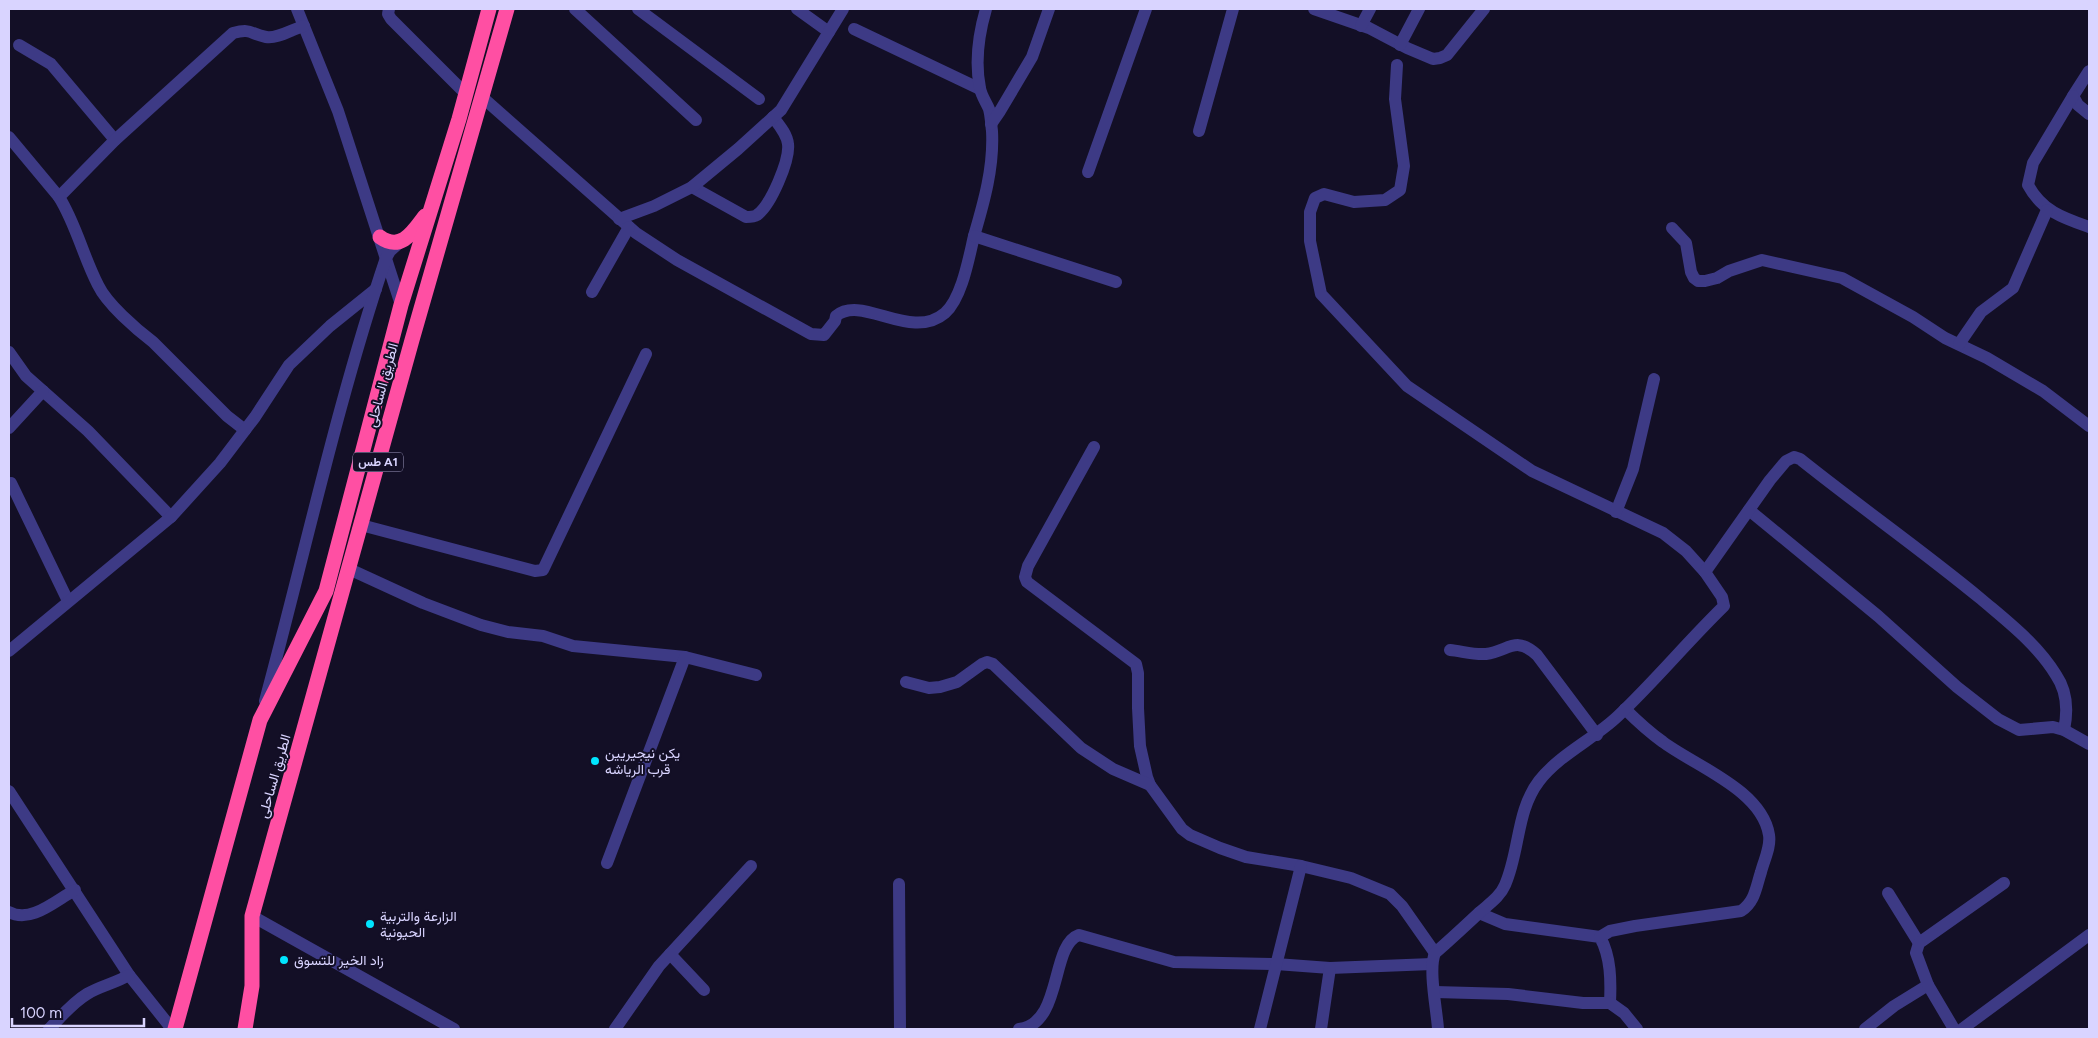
<svg xmlns="http://www.w3.org/2000/svg" width="2098" height="1038" font-family="Figtree,Vazirmatn,sans-serif">
	<rect width="100%" height="100%" fill="#130f26"/>
	<g fill="none" stroke-linecap="round" stroke-linejoin="round">
		<g stroke="#3d3a85" stroke-width="12">
			<polyline points="297,9 338,111 401,305"/>
			<polyline points="389,9 388,14 391,19 466,94"/>
			<polyline points="575,9 696,120"/>
			<polyline points="638,9 759,99"/>
			<polyline points="797,9 829,32"/>
			<polyline points="1314,9 1369,28 1407,48 1433,59 1440,58 1447,55 1484,9"/>
			<polyline points="1361,26 1370,9"/>
			<polyline points="854,29 980,89"/>
			<polyline points="19,45 51,64 115,140"/>
			<polyline points="1400,45 1419,9"/>
			<polyline points="1397,65 1395,99 1404,166 1400,190 1385,200 1354,202 1324,194 1315,198 1310,212 1310,241 1321,294 1407,386 1532,471 1663,533 1686,551 1705,572"/>
			<polyline points="2089,71 2073,96 2078,105 2089,114"/>
			<path d="M2073,96l-40,67 -5,22c14,26 35,33 61,42"/>
			<path d="M482,97l154,136 41,27 134,74 13,1 11,-14 1,-5c26,-22 75,26 109,-3 17,-15 24,-56 29,-77 10,-34 20,-69 18,-105 -1,-7 -1,-15 -3,-22 -3,-7 -8,-14 -9,-21 -5,-25 -1,-55 6,-79"/>
			<polyline points="991,124 1000,111 1032,57 1049,9"/>
			<polyline points="1199,131 1233,9"/>
			<polyline points="9,137 59,197"/>
			<polyline points="1088,172 1146,9"/>
			<path d="M692,187l54,30c5,0 8,0 11,-2 14,-10 33,-55 31,-71 -1,-10 -9,-19 -15,-27"/>
			<polyline points="619,219 654,206 692,187 738,149 781,110 843,9"/>
			<polyline points="1672,228 1686,243 1691,272 1694,278 1698,281 1705,281 1717,278 1729,271 1762,260 1842,278 1913,317 1945,338 1987,358 2043,391 2089,426"/>
			<polyline points="974,236 1116,282"/>
			<polyline points="592,292 629,227"/>
			<polyline points="1959,344 1981,312 2013,288 2047,210"/>
			<polyline points="9,352 26,376 88,431 171,517"/>
			<polyline points="9,428 43,391"/>
			<path d="M245,430l-18,-14 -74,-74c-17,-13 -46,-38 -55,-57 -15,-29 -22,-61 -39,-88l56,-57 118,-107c19,-5 17,1 33,4 12,2 26,-8 38,-11"/>
			<polyline points="1094,447 1028,566 1025,577 1027,582 1136,664 1138,673 1138,708 1140,746 1147,777 1150,785 1182,829 1190,835 1220,848 1246,857 1301,866 1351,878 1390,894 1402,906 1435,953"/>
			<polyline points="11,483 68,601"/>
			<polyline points="1749,510 1878,616 1957,687 1998,719 2019,730 2053,727 2064,730 2089,744"/>
			<polyline points="1616,512 1633,469 1654,379"/>
			<polyline points="361,525 535,571 543,570 646,354"/>
			<polyline points="349,569 423,603 481,625 508,632 543,636 573,646 685,657 756,675"/>
			<path d="M1450,650c11,1 24,5 36,4 23,-3 29,-19 51,1l60,80"/>
			<polyline points="9,651 171,517 220,463 255,417 289,365 330,326 376,289"/>
			<polyline points="906,682 929,688 940,687 957,682 982,664 987,662 993,664 1081,748 1113,769 1150,785"/>
			<path d="M265,701c40,-148 72,-298 121,-443l4,-7 10,-9"/>
			<polyline points="9,791 129,975 172,1029"/>
			<polyline points="607,863 685,657"/>
			<polyline points="899,884 900,1029"/>
			<polyline points="1888,893 1919,943"/>
			<path d="M9,912c22,12 47,-12 66,-22"/>
			<path d="M1479,913l26,11 95,13c11,20 11,44 10,66"/>
			<polyline points="252,916 454,1029"/>
			<path d="M1600,937l10,-6 25,-5 106,-15c14,-9 15,-24 20,-39 3,-12 10,-25 8,-37 -7,-45 -74,-69 -106,-93 -14,-10 -26,-21 -38,-33"/>
			<polyline points="670,954 704,990"/>
			<polyline points="1435,992 1508,994 1583,1003 1610,1003 1624,1013 1637,1029"/>
			<path d="M49,1029c12,-12 23,-26 38,-35 13,-8 29,-11 42,-19"/>
			<polyline points="615,1029 659,966 751,866"/>
			<path d="M1019,1029c44,-5 31,-84 60,-94l95,27 102,2 54,4 102,-4"/>
			<polyline points="1260,1029 1301,866"/>
			<polyline points="1321,1029 1330,968"/>
			<path d="M1438,1029c-1,-18 -10,-60 -3,-76 15,-13 30,-27 45,-41 9,-8 20,-15 25,-27 15,-34 11,-74 34,-104 21,-27 55,-42 79,-65 37,-35 69,-74 106,-110l-2,-9 -17,-25 65,-92 16,-19 8,-4 6,2c60,48 123,92 181,140 27,23 56,45 75,76 11,16 12,36 8,55"/>
			<polyline points="1865,1029 1894,1006 1928,985"/>
			<polyline points="1954,1029 1928,985 1916,953 1919,943 2004,883"/>
			<polyline points="1962,1029 2089,935"/>
		</g>
		<g stroke="#ff4fa3" stroke-width="15">
			<path d="M380,237c21,15 33,-5 45,-21"/>
			<polyline points="175,1029 260,720 326,591 401,305 459,119 489,9"/>
			<polyline points="245,1029 252,986 252,916 412,340 507,9"/>
		</g>
	</g>
	<g fill="#00e5ff" stroke="#130f26" stroke-width="2">
		<circle cx="595" cy="761" r="5"/>
		<circle cx="370" cy="924" r="5"/>
		<circle cx="284" cy="960" r="5"/>
	</g>
	<g text-anchor="middle" stroke-width="4" stroke-linejoin="round" paint-order="stroke">
		<rect fill="#130f26" stroke="#9e99be" stroke-width="1" x="353" y="452.5" width="50" height="19" rx="4"/>
		<g font-size="12" font-weight="bold" fill="#d9d4ff">
			<text x="378" y="466">طس A1</text>
		</g>
		<g font-size="14" fill="#d9d4ff" stroke="#130f26">
			<text transform="translate(382 385) rotate(-75)" y="5">الطريق الساحلى</text>
			<text transform="translate(274 776) rotate(-74)" y="5">الطريق الساحلى</text>
		</g>
		<g font-size="14" fill="#d9d4ff" stroke="#130f26" text-anchor="start">
			<text x="605" y="758">يكن نيجيريين<tspan x="605" dy="16">قرب الرياشه</tspan></text>
			<text x="380" y="921">الزارعة والتربية<tspan x="380" dy="16">الحيونية</tspan></text>
			<text x="294" y="965">زاد الخير للتسوق</text>
		</g>
	</g>
	<rect width="2098" height="1038" fill="none" stroke="#d9d4ff" stroke-width="20"/>
	<path d="M12 1018v8h132v-8" fill="none" stroke="#d9d4ff" stroke-width="2.5"/>
	<text x="20" y="1018" font-size="15" fill="#d9d4ff" stroke="#130f26" stroke-width="4" paint-order="stroke">100 m</text>
</svg>
